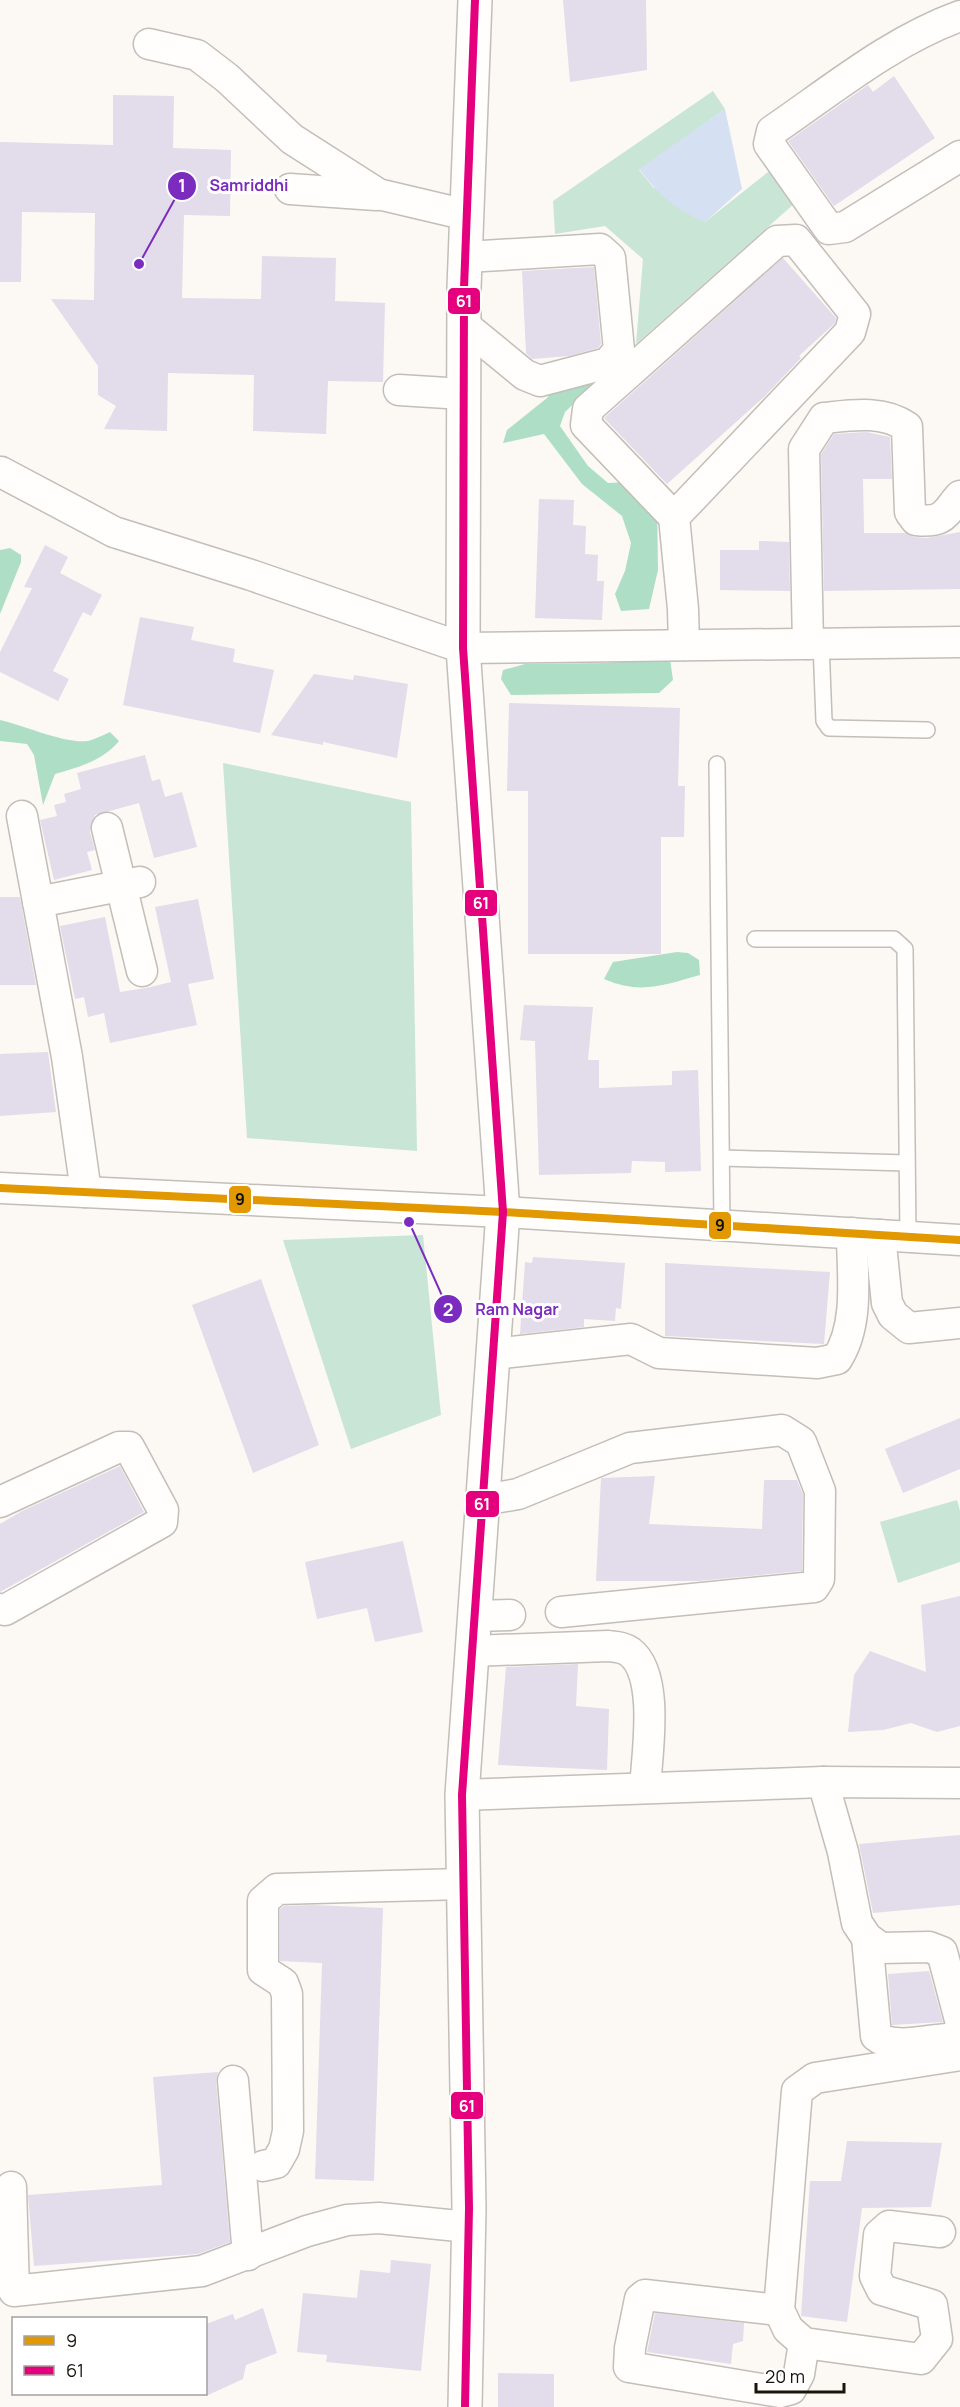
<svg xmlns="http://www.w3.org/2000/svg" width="960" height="2407" font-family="Manrope,sans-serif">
	<rect width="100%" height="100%" fill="#fcf8f4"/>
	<g fill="#c9e5d5">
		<polygon points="713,91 725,109 639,170 653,187 705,222 773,168 795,203 636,344 643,259 605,226 555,234 553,201"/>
		<polygon points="223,763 411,802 417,1151 247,1138"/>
		<polygon points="423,1235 441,1415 351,1449 283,1240"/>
		<polygon points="957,1500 960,1511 960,1562 898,1583 880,1522"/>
	</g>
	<g fill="#aedfc6">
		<polygon points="593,372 593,385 565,412 560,426 588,466 608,483 630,482 657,501 658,570 649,609 621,611 615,594 625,571 631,543 622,516 582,484 544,434 503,443 507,430 547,398 563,375"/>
		<polygon points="10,548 21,555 21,562 0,614 0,550"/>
		<polygon points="670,659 673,680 659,693 511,695 501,679 503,670 525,664 604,663"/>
		<path d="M0,720c23,5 65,24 88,21 7,-2 15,-6 22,-9l9,9c-15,19 -42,27 -64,33l-12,31 -9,-50 -7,-11 -27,-3z"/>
		<path d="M677,952l11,1 11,7 1,15c-36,10 -59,20 -96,4l9,-17z"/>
	</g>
	<path fill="#d6e0f3" d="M725,109l17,80 -37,33c-30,-12 -46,-27 -66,-53z"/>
	<g fill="#e3dcea">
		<polygon points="563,0 646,0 647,70 570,82"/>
		<polygon points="894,76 935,138 834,206 788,141 868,85 873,92"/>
		<polygon points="113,95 174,96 173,148 231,150 230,216 184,215 182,298 261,299 262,256 336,258 335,301 385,303 383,382 328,381 326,434 253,431 254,375 168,373 167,431 104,429 116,406 98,395 98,366 51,299 94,300 95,213 22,212 21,282 0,282 0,142 113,145"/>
		<polygon points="783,258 836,318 835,323 799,356 801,358 764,397 667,484 604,418"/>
		<polygon points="594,267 601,344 598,348 569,356 532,359 526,353 522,271"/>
		<polygon points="866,432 890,437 892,479 863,479 864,533 905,533 914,537 927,538 960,532 960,589 824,591 821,454 834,434"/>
		<polygon points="539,499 574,500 573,525 586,526 585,554 598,555 597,581 604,581 602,620 535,618"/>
		<polygon points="759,541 789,542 790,591 720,590 720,550 759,550"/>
		<polygon points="45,545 68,557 60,573 102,595 91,616 83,612 53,671 69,679 58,701 0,672 0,652 32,588 24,587"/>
		<polygon points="140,617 194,627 191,640 235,649 233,662 274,670 260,733 123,705"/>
		<polygon points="314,674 353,680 354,675 408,684 397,758 323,742 323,745 271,735"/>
		<polygon points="509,703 680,708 678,786 685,786 684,837 661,837 661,954 528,954 528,791 507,791"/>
		<polygon points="145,755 152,781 160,779 165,797 182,792 197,847 154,858 139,803 95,815 90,832 95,850 87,852 92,870 54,880 40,820 57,816 54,805 66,802 64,794 81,789 77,773"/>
		<polygon points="0,897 20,897 36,985 0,985"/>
		<polygon points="198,899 214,979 188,984 197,1025 110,1043 104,1013 88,1017 84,997 75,999 60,926 105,917 120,992 146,988 171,982 155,907"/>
		<polygon points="524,1005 593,1007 588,1060 599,1060 599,1088 672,1085 672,1071 698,1070 701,1171 665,1172 665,1162 632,1161 631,1173 539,1175 535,1041 520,1040"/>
		<polygon points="48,1052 56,1112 0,1116 0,1054"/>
		<polygon points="533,1257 625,1263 621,1309 616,1308 615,1321 584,1319 584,1327 520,1334 525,1262 532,1263"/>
		<polygon points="665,1263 830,1272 824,1344 665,1336"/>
		<polygon points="261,1279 319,1445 253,1473 192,1305"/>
		<polygon points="960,1418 960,1469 903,1493 885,1449"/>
		<polygon points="120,1466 144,1512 0,1592 0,1524 22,1511"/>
		<polygon points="655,1476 649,1524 762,1529 764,1480 797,1480 803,1494 802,1571 698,1581 596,1581 601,1478"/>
		<polygon points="403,1541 423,1632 375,1642 367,1608 317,1619 305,1562"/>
		<polygon points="960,1596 960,1726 937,1732 911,1723 883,1730 848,1732 854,1675 870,1651 926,1672 921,1605"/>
		<polygon points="578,1664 576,1706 609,1709 607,1770 498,1765 506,1667"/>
		<polygon points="960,1835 960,1905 873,1913 859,1844"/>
		<polygon points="314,1905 383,1908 374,2181 315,2179 322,1963 280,1961 280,1909 284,1906"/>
		<polygon points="929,1971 943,2022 892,2025 888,1974"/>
		<polygon points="218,2072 216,2082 230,2242 198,2254 34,2266 28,2195 162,2185 153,2077"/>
		<polygon points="847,2141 942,2143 931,2207 862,2208 847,2322 801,2316 810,2181 841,2181"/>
		<polygon points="391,2260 431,2264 421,2371 326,2362 327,2355 297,2352 303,2293 357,2298 360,2270 390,2273"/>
		<polygon points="263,2308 277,2353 246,2365 243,2379 206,2396 206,2324 233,2314 235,2320"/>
		<polygon points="655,2313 744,2323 743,2341 733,2344 731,2364 647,2352"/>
		<polygon points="498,2373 554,2374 554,2407 498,2407"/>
	</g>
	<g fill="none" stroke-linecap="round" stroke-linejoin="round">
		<g stroke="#c2beb8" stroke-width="18">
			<g id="lane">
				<polyline points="821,643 824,721 829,728 927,730"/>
				<polyline points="717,764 722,1225"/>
				<polyline points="755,939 894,939 905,949 908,1236"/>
				<polyline points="722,1158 907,1163"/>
			</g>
		</g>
		<g stroke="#c2beb8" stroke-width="33">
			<g id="street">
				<path d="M960,16c-69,25 -128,74 -188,115l-3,13 60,85 16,-2 115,-71"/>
				<polyline points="149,44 197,55 227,78 292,139 378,194 467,215"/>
				<polyline points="290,189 376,195"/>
				<polyline points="464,325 525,375 540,381 608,363 619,350 610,258 600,249 466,257"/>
				<polyline points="399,390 463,394"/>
				<polyline points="1,472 114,532 251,575 463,648 960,642"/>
				<polyline points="674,517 850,332 855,314 796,240 777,241 588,409 586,425 674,517 683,609 684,645"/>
				<path d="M808,644l-4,-195 20,-31c28,-3 59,-8 83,9l3,85 6,8c29,3 28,-6 44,-24"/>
				<polyline points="22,816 67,1057 86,1192"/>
				<polyline points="107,828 142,971"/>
				<polyline points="38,902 140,882"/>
				<polyline points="0,1188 503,1212 960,1240"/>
				<polyline points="880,1235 887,1303 893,1315 909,1328 960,1323"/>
				<path d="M493,1354l138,-15 28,14 158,10 20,-4c23,-36 15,-85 15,-126"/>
				<polyline points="483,1500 518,1494 630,1448 782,1430 801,1442 820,1491 819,1579 814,1587 561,1612"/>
				<polyline points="0,1502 119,1447 129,1447 163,1510 162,1522 5,1610 0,1609"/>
				<polyline points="475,1616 510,1615"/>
				<path d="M472,1651l136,-5c8,1 15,1 22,6 30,23 17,102 15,136"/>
				<polyline points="823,1782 843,1852 857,1923 867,1938 881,1948 929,1947 942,1952 960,2020"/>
				<polyline points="462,1795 823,1782 960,1783"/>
				<path d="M867,1938l9,98c17,14 50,4 71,3"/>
				<polyline points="233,2081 248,2255"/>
				<polyline points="263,2166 276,2163 284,2149 288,2131 287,1994 283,1983 263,1970 263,1901 277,1889 463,1884"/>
				<polyline points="11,2187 14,2291 202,2271 307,2231 347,2220 379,2218 468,2227"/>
				<polyline points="940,2232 889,2226 879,2235 875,2276 882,2290 932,2305 937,2339 921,2359 804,2343 788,2329 779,2310 797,2091 815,2078 960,2055"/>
				<polyline points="779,2310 645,2295 640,2299 630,2348 629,2367 780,2392 791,2389 799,2374 804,2343"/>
			</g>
		</g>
		<g stroke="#c2beb8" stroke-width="36">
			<polyline id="secondary" points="465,2407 469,2208 462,1795 503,1212 463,648 464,288 475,0"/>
		</g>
		<use href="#lane" stroke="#fffefd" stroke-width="15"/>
		<use href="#street" stroke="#fffefd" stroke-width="30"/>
		<use href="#secondary" stroke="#fffefd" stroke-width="33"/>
		<g stroke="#fff" stroke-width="12">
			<polyline id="bus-1" points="0,1188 503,1212 960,1240"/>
		</g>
		<g stroke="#fff" stroke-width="12">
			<polyline id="bus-2" points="465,2407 469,2208 462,1795 503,1212 463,648 464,288 475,0"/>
		</g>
		<use href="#bus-1" stroke="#e19801" stroke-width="8"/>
		<use href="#bus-2" stroke="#e5007d" stroke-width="8"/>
	</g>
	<path fill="none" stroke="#7b2cbf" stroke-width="2" d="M139 264L182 186M409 1222L448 1309"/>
	<g fill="#7b2cbf" stroke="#fff" stroke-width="2">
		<circle cx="139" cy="264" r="6"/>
		<circle cx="409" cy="1222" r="6"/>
		<circle cx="182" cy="186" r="15"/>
		<circle cx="448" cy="1309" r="15"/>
	</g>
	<g font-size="18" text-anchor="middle" font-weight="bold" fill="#fff">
		<text x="182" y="192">1</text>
		<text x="448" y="1316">2</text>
	</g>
	<g font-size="16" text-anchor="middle" font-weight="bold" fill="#7b2cbf" stroke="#fff" stroke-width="6" stroke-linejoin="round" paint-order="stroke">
		<text x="249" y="191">Samriddhi</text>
		<text x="517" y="1315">Ram Nagar</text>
	</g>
	<g stroke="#fff" stroke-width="2">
		<rect x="447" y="287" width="34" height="28" rx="6" fill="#e5007d"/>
		<rect x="464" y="889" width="34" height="28" rx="6" fill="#e5007d"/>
		<rect x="228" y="1185" width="24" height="29" rx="6" fill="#e19801"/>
		<rect x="708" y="1211" width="24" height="29" rx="6" fill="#e19801"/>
		<rect x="465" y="1490" width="35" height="28" rx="6" fill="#e5007d"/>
		<rect x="450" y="2091" width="34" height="29" rx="6" fill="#e5007d"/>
	</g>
	<g font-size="16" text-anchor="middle" font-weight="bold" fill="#fff">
		<text x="464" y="307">61</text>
		<text x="481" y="909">61</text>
		<text x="482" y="1510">61</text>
		<text x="467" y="2112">61</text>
	</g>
	<g font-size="16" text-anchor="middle" font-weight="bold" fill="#111">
		<text x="240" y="1205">9</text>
		<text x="720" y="1231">9</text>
	</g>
	<rect x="12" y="2317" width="195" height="78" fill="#ffffff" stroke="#a3a19e" stroke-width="1.5"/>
	<rect x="24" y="2336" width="30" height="9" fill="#e19801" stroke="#a3a19e" stroke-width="1.5"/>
	<text x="66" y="2347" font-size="18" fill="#19150d">9</text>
	<rect x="24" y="2366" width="30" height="9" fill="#e5007d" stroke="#a3a19e" stroke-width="1.5"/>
	<text x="66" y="2377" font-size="18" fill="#19150d">61</text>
	<path d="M756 2383v9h88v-9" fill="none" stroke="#19150d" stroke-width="3"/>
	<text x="765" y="2383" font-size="18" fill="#19150d" stroke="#ffffff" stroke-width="4.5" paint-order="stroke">20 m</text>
</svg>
